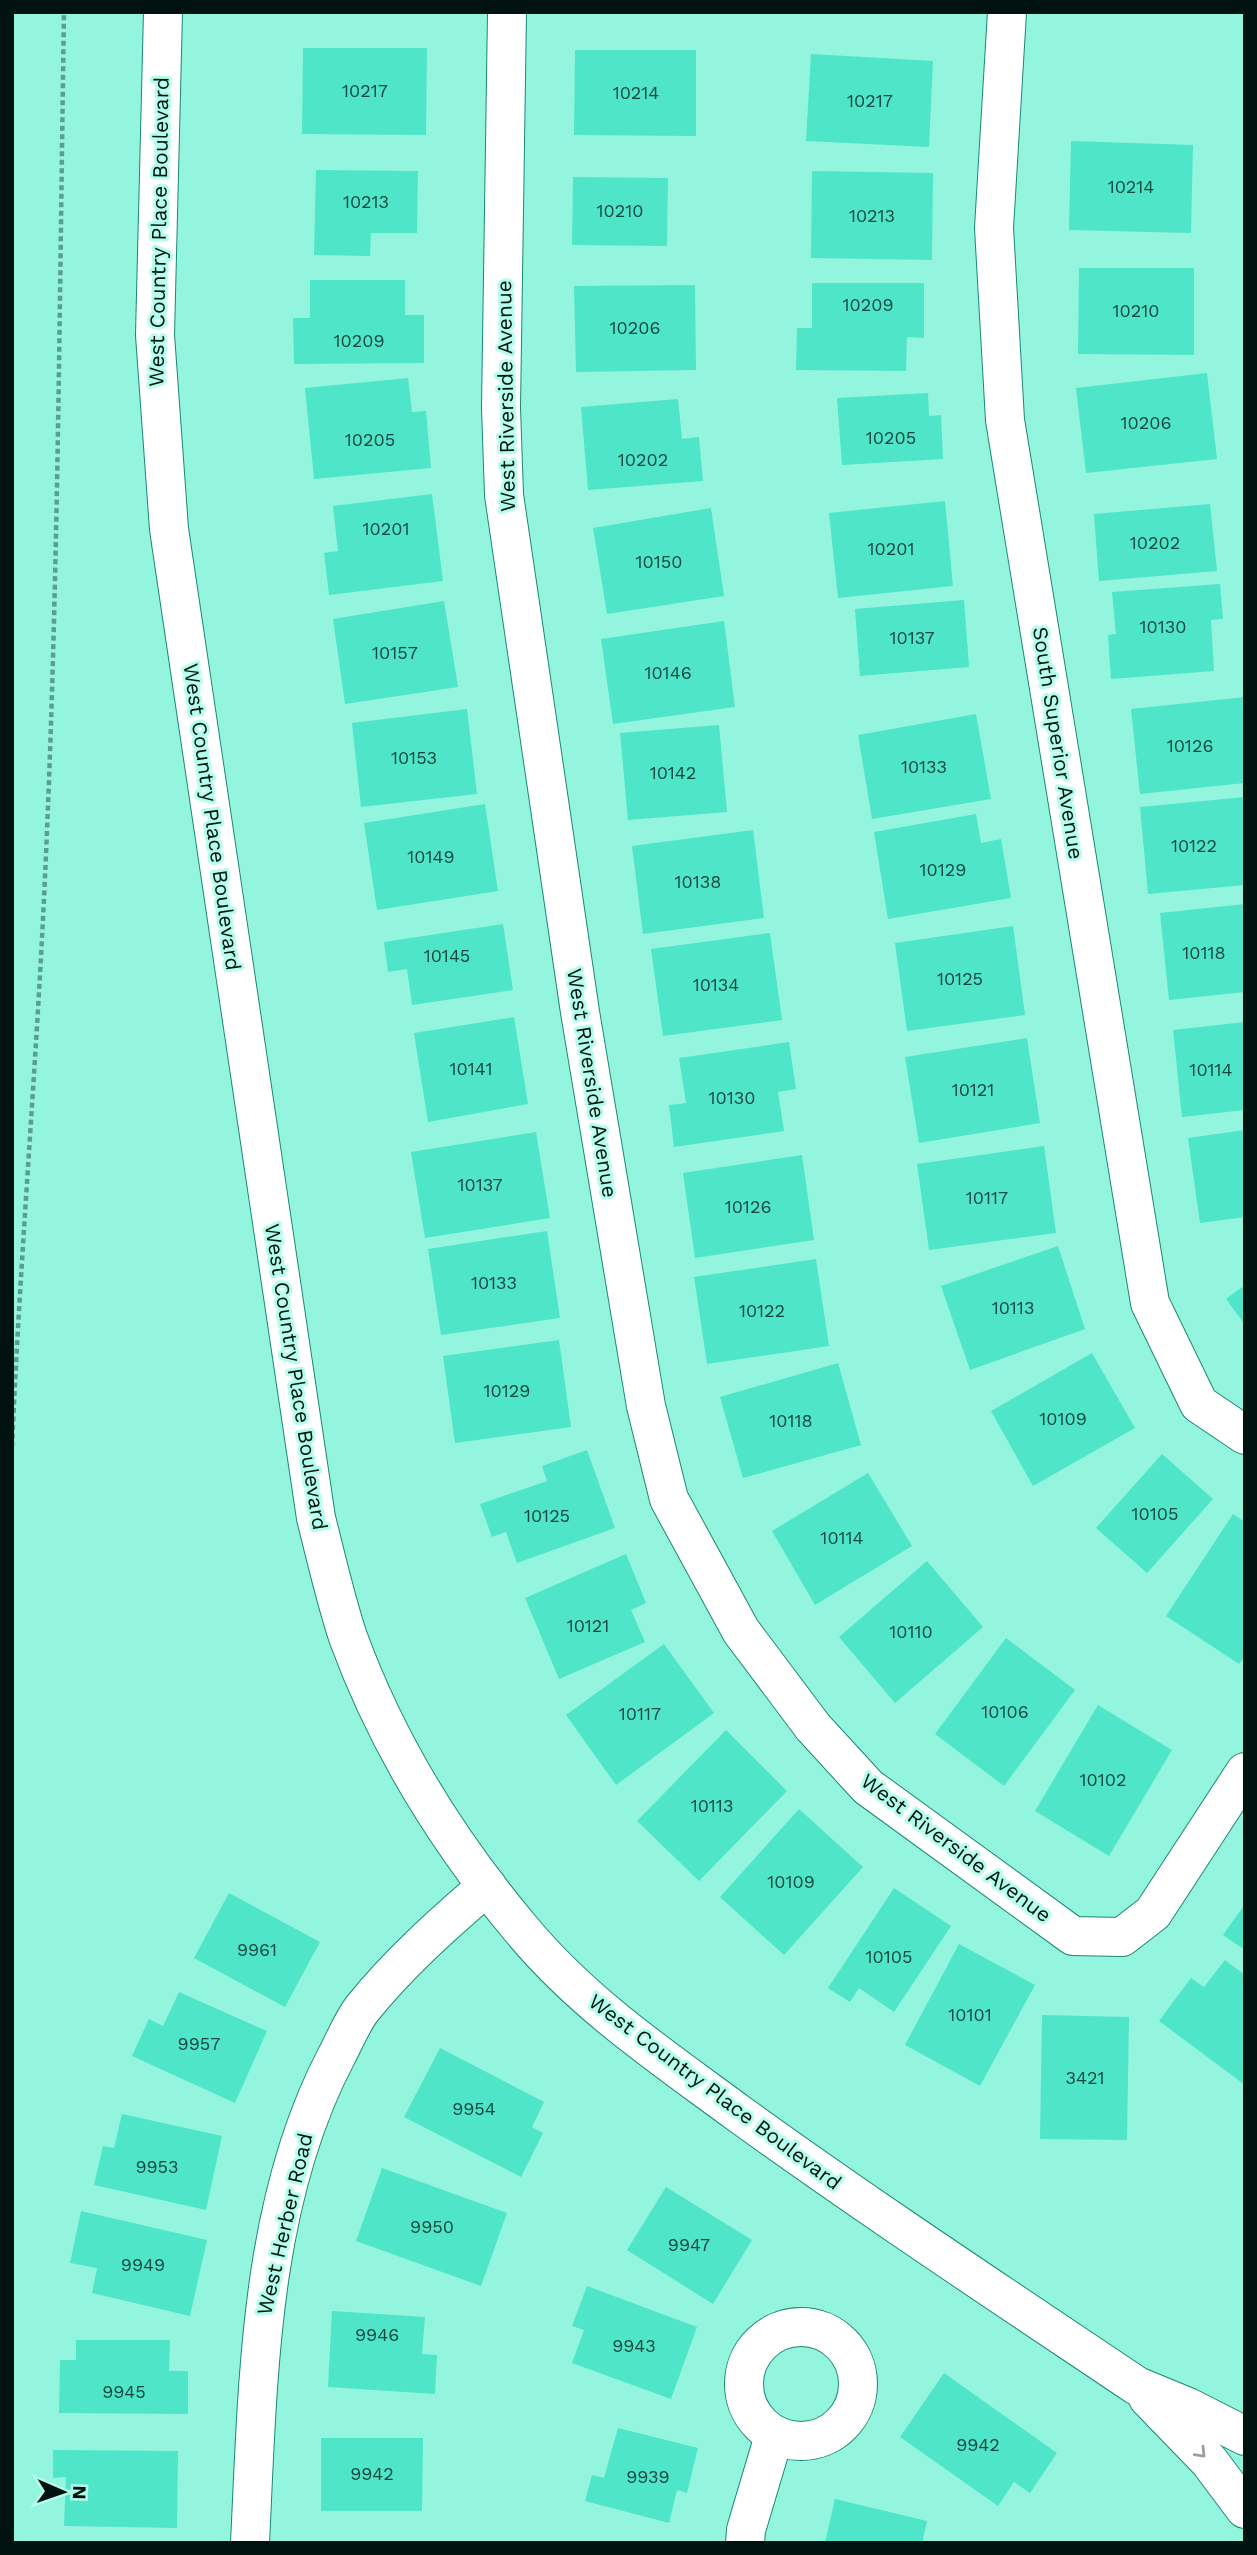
<svg xmlns="http://www.w3.org/2000/svg" width="1257" height="2555" font-family="'Work Sans',sans-serif">
	<rect width="100%" height="100%" fill="#94f5df"/>
	<g fill="#4ee5c9">
		<polygon points="303,48 427,48 426,135 302,134"/>
		<polygon points="575,50 696,50 696,136 574,135"/>
		<polygon points="811,54 933,61 929,147 806,141"/>
		<polygon points="1071,141 1193,145 1191,233 1069,230"/>
		<polygon points="316,170 418,171 417,233 371,233 370,256 314,255"/>
		<polygon points="812,171 933,173 932,260 811,258"/>
		<polygon points="573,177 668,178 667,246 572,245"/>
		<polygon points="1079,268 1194,268 1194,355 1078,354"/>
		<polygon points="310,280 405,280 405,315 424,315 424,363 294,364 293,318 310,318"/>
		<polygon points="812,283 924,283 924,338 907,337 906,371 796,370 797,328 812,328"/>
		<polygon points="695,285 696,370 576,372 574,286"/>
		<polygon points="1207,373 1217,459 1086,473 1076,388"/>
		<polygon points="408,378 412,412 426,411 431,468 314,479 305,388"/>
		<polygon points="928,393 929,416 941,415 943,459 842,465 837,398"/>
		<polygon points="678,399 682,439 699,437 703,481 588,490 581,407"/>
		<polygon points="432,494 443,581 329,595 324,553 338,551 333,506"/>
		<polygon points="945,501 953,586 838,598 829,513"/>
		<polygon points="1210,504 1217,571 1099,581 1094,514"/>
		<polygon points="711,508 724,596 607,614 593,528"/>
		<polygon points="1220,584 1223,619 1211,620 1214,671 1111,679 1108,635 1116,634 1112,592"/>
		<polygon points="964,600 969,667 860,676 855,609"/>
		<polygon points="444,601 458,687 345,704 333,619"/>
		<polygon points="724,621 735,707 613,724 601,639"/>
		<polygon points="1245,697 1245,783 1140,794 1131,709"/>
		<polygon points="467,709 477,794 361,807 352,723"/>
		<polygon points="976,714 991,799 872,819 858,735"/>
		<polygon points="719,725 727,812 628,820 620,733"/>
		<polygon points="1245,797 1245,885 1148,894 1140,807"/>
		<polygon points="485,804 498,891 377,910 364,823"/>
		<polygon points="976,814 981,843 1001,839 1011,898 888,919 874,832"/>
		<polygon points="753,830 764,918 643,934 632,846"/>
		<polygon points="1245,904 1245,992 1169,1000 1160,913"/>
		<polygon points="503,924 513,990 412,1005 407,969 388,972 384,942"/>
		<polygon points="1013,926 1025,1015 907,1031 895,943"/>
		<polygon points="770,933 782,1020 663,1036 651,949"/>
		<polygon points="514,1017 528,1104 428,1122 414,1033"/>
		<polygon points="1245,1022 1245,1110 1182,1117 1173,1030"/>
		<polygon points="1027,1038 1040,1123 919,1143 905,1057"/>
		<polygon points="789,1042 796,1089 778,1092 784,1131 674,1147 669,1105 686,1103 679,1058"/>
		<polygon points="1245,1130 1245,1217 1200,1223 1188,1138"/>
		<polygon points="536,1132 550,1218 425,1238 411,1152"/>
		<polygon points="1044,1146 1056,1233 929,1250 917,1164"/>
		<polygon points="802,1155 814,1240 695,1258 683,1173"/>
		<polygon points="547,1231 560,1318 441,1335 428,1249"/>
		<polygon points="1058,1246 1085,1329 970,1370 941,1286"/>
		<polygon points="816,1259 829,1346 707,1364 694,1277"/>
		<polygon points="1245,1285 1245,1325 1226,1299"/>
		<polygon points="559,1340 571,1427 455,1443 443,1356"/>
		<polygon points="1092,1353 1135,1428 1033,1486 991,1411"/>
		<polygon points="838,1363 861,1445 743,1478 720,1397"/>
		<polygon points="587,1450 615,1528 517,1563 506,1532 492,1537 480,1504 547,1481 542,1466"/>
		<polygon points="1162,1454 1213,1499 1147,1573 1096,1528"/>
		<polygon points="868,1473 912,1546 815,1605 772,1531"/>
		<polygon points="1233,1514 1245,1522 1245,1656 1239,1664 1166,1616"/>
		<polygon points="626,1554 646,1603 631,1610 645,1642 559,1679 525,1598"/>
		<polygon points="927,1561 983,1627 895,1703 839,1637"/>
		<polygon points="1006,1638 1075,1690 1004,1786 935,1734"/>
		<polygon points="664,1644 714,1713 616,1785 566,1715"/>
		<polygon points="1098,1705 1172,1750 1109,1856 1035,1811"/>
		<polygon points="726,1730 787,1791 699,1881 637,1821"/>
		<polygon points="799,1809 863,1867 784,1955 720,1897"/>
		<polygon points="894,1888 951,1926 894,2012 859,1988 850,2002 828,1988"/>
		<polygon points="229,1893 320,1942 285,2007 194,1958"/>
		<polygon points="1245,1904 1245,1950 1223,1935"/>
		<polygon points="959,1944 1035,1985 980,2086 905,2045"/>
		<polygon points="1225,1960 1245,1975 1245,2085 1159,2021 1191,1978 1204,1987"/>
		<polygon points="179,1992 267,2031 235,2103 132,2056 149,2019 163,2026"/>
		<polygon points="1042,2015 1129,2017 1127,2140 1040,2139"/>
		<polygon points="440,2048 544,2102 532,2127 543,2133 521,2177 404,2117"/>
		<polygon points="122,2114 222,2136 206,2210 94,2185 103,2146 114,2148"/>
		<polygon points="382,2168 507,2213 481,2286 356,2241"/>
		<polygon points="666,2187 752,2240 713,2304 627,2250"/>
		<polygon points="81,2211 207,2240 190,2316 92,2293 97,2268 70,2263"/>
		<polygon points="587,2286 697,2327 671,2399 572,2363 584,2330 572,2326"/>
		<polygon points="332,2311 425,2317 422,2354 437,2355 435,2394 328,2387"/>
		<polygon points="76,2340 170,2340 169,2371 188,2371 188,2414 59,2413 60,2360 76,2360"/>
		<polygon points="944,2373 1057,2453 1030,2493 1014,2482 998,2506 900,2437"/>
		<polygon points="618,2428 698,2448 687,2493 677,2490 669,2523 585,2501 592,2475 604,2478"/>
		<polygon points="321,2438 423,2438 422,2511 321,2511"/>
		<polygon points="53,2450 178,2451 177,2528 64,2526 66,2477 53,2478"/>
		<polygon points="835,2499 927,2521 922,2543 825,2543"/>
	</g>
	<g fill="none" stroke-linecap="round" stroke-linejoin="round">
		<g stroke="#1a8875" stroke-width="40">
			<g id="minor">
				<path d="M163,12l-8,323 14,194 147,989c10,39 19,80 32,119 39,107 100,205 173,292 61,74 141,128 217,184 130,94 265,183 399,273l51,21 57,29"/>
				<polyline points="507,12 501,408 504,495 580,1012 646,1406 669,1499 741,1631 813,1727 868,1787 1073,1936 1122,1937 1153,1913 1245,1772"/>
				<polyline points="1007,12 994,228 1005,420 1150,1303 1199,1404 1245,1435"/>
				<circle cx="801" cy="2384" r="57"/>
				<polyline points="1148,2398 1209,2461 1245,2509"/>
				<path d="M250,2543c8,-162 9,-341 87,-488 8,-15 15,-33 25,-46 37,-46 81,-85 125,-123"/>
				<polyline points="745,2543 746,2530 774,2436"/>
			</g>
		</g>
		<path stroke="#5b9d8e" stroke-width="4.5" stroke-dasharray="5 3.5" stroke-linecap="butt" d="M12,1447c7,-164 20,-326 29,-490 17,-314 18,-630 23,-945"/>
		<use href="#minor" stroke="#fff" stroke-width="38"/>
	</g>
	<defs><path id="oneway-chevron" d="M-2-3.5L2.5 0L-2 3.5" fill="none" stroke-width="1.6" stroke-linecap="round" stroke-linejoin="round" transform="scale(1.75)"/></defs>
	<use stroke="#99a19f" href="#oneway-chevron" transform="translate(1201 2453) rotate(46)"/>
	<g text-anchor="middle" stroke-width="6" stroke-linejoin="round" paint-order="stroke">
		<g font-size="18" fill="#14483e">
			<text x="365" y="97">10217</text>
			<text x="636" y="99">10214</text>
			<text x="870" y="107">10217</text>
			<text x="1131" y="193">10214</text>
			<text x="366" y="208">10213</text>
			<text x="620" y="217">10210</text>
			<text x="872" y="222">10213</text>
			<text x="868" y="311">10209</text>
			<text x="1136" y="317">10210</text>
			<text x="635" y="334">10206</text>
			<text x="359" y="347">10209</text>
			<text x="1146" y="429">10206</text>
			<text x="891" y="444">10205</text>
			<text x="370" y="446">10205</text>
			<text x="643" y="466">10202</text>
			<text x="386" y="535">10201</text>
			<text x="1155" y="549">10202</text>
			<text x="891" y="555">10201</text>
			<text x="659" y="568">10150</text>
			<text x="1163" y="633">10130</text>
			<text x="912" y="644">10137</text>
			<text x="395" y="659">10157</text>
			<text x="668" y="679">10146</text>
			<text x="1190" y="752">10126</text>
			<text x="414" y="764">10153</text>
			<text x="924" y="773">10133</text>
			<text x="673" y="779">10142</text>
			<text x="1194" y="852">10122</text>
			<text x="431" y="863">10149</text>
			<text x="943" y="876">10129</text>
			<text x="698" y="888">10138</text>
			<text x="1204" y="959">10118</text>
			<text x="447" y="962">10145</text>
			<text x="960" y="985">10125</text>
			<text x="716" y="991">10134</text>
			<text x="471" y="1075">10141</text>
			<text x="1211" y="1076">10114</text>
			<text x="973" y="1096">10121</text>
			<text x="732" y="1104">10130</text>
			<text x="480" y="1191">10137</text>
			<text x="987" y="1204">10117</text>
			<text x="748" y="1213">10126</text>
			<text x="494" y="1289">10133</text>
			<text x="1013" y="1314">10113</text>
			<text x="762" y="1317">10122</text>
			<text x="507" y="1397">10129</text>
			<text x="1063" y="1425">10109</text>
			<text x="791" y="1427">10118</text>
			<text x="1155" y="1520">10105</text>
			<text x="547" y="1522">10125</text>
			<text x="842" y="1544">10114</text>
			<text x="588" y="1632">10121</text>
			<text x="911" y="1638">10110</text>
			<text x="1005" y="1718">10106</text>
			<text x="640" y="1720">10117</text>
			<text x="1103" y="1786">10102</text>
			<text x="712" y="1812">10113</text>
			<text x="791" y="1888">10109</text>
			<text x="257" y="1956">9961</text>
			<text x="889" y="1963">10105</text>
			<text x="970" y="2021">10101</text>
			<text x="199" y="2050">9957</text>
			<text x="1085" y="2084">3421</text>
			<text x="474" y="2115">9954</text>
			<text x="157" y="2173">9953</text>
			<text x="432" y="2233">9950</text>
			<text x="689" y="2251">9947</text>
			<text x="143" y="2271">9949</text>
			<text x="377" y="2341">9946</text>
			<text x="634" y="2352">9943</text>
			<text x="124" y="2398">9945</text>
			<text x="978" y="2451">9942</text>
			<text x="372" y="2480">9942</text>
			<text x="648" y="2483">9939</text>
		</g>
		<g font-size="21" fill="#01130f" stroke="#b3ffec">
			<text transform="translate(159 232) rotate(-89)" y="7">West Country Place Boulevard</text>
			<text transform="translate(506 396) rotate(-91)" y="7">West Riverside Avenue</text>
			<text transform="translate(1058 743) rotate(81)" y="7">South Superior Avenue</text>
			<text transform="translate(212 817) rotate(82)" y="7">West Country Place Boulevard</text>
			<text transform="translate(592 1083) rotate(81)" y="7">West Riverside Avenue</text>
			<text transform="translate(296 1377) rotate(81)" y="7">West Country Place Boulevard</text>
			<text transform="translate(956 1848) rotate(37)" y="7">West Riverside Avenue</text>
			<text transform="translate(715 2092) rotate(37)" y="7">West Country Place Boulevard</text>
			<text transform="translate(285 2224) rotate(-77)" y="7">West Herber Road</text>
		</g>
	</g>
	<rect width="1257" height="2555" fill="none" stroke="#01130f" stroke-width="28"/>
	<g transform="translate(63 2492) rotate(92)" stroke="#b3ffec" stroke-width="5" paint-order="stroke">
	<path d="M0-5L12 26L0 18L-12 26Z" fill="#01130f"/>
	<text y="-10" font-size="19" font-weight="bold" text-anchor="middle" fill="#01130f">N</text>
	</g>
</svg>
